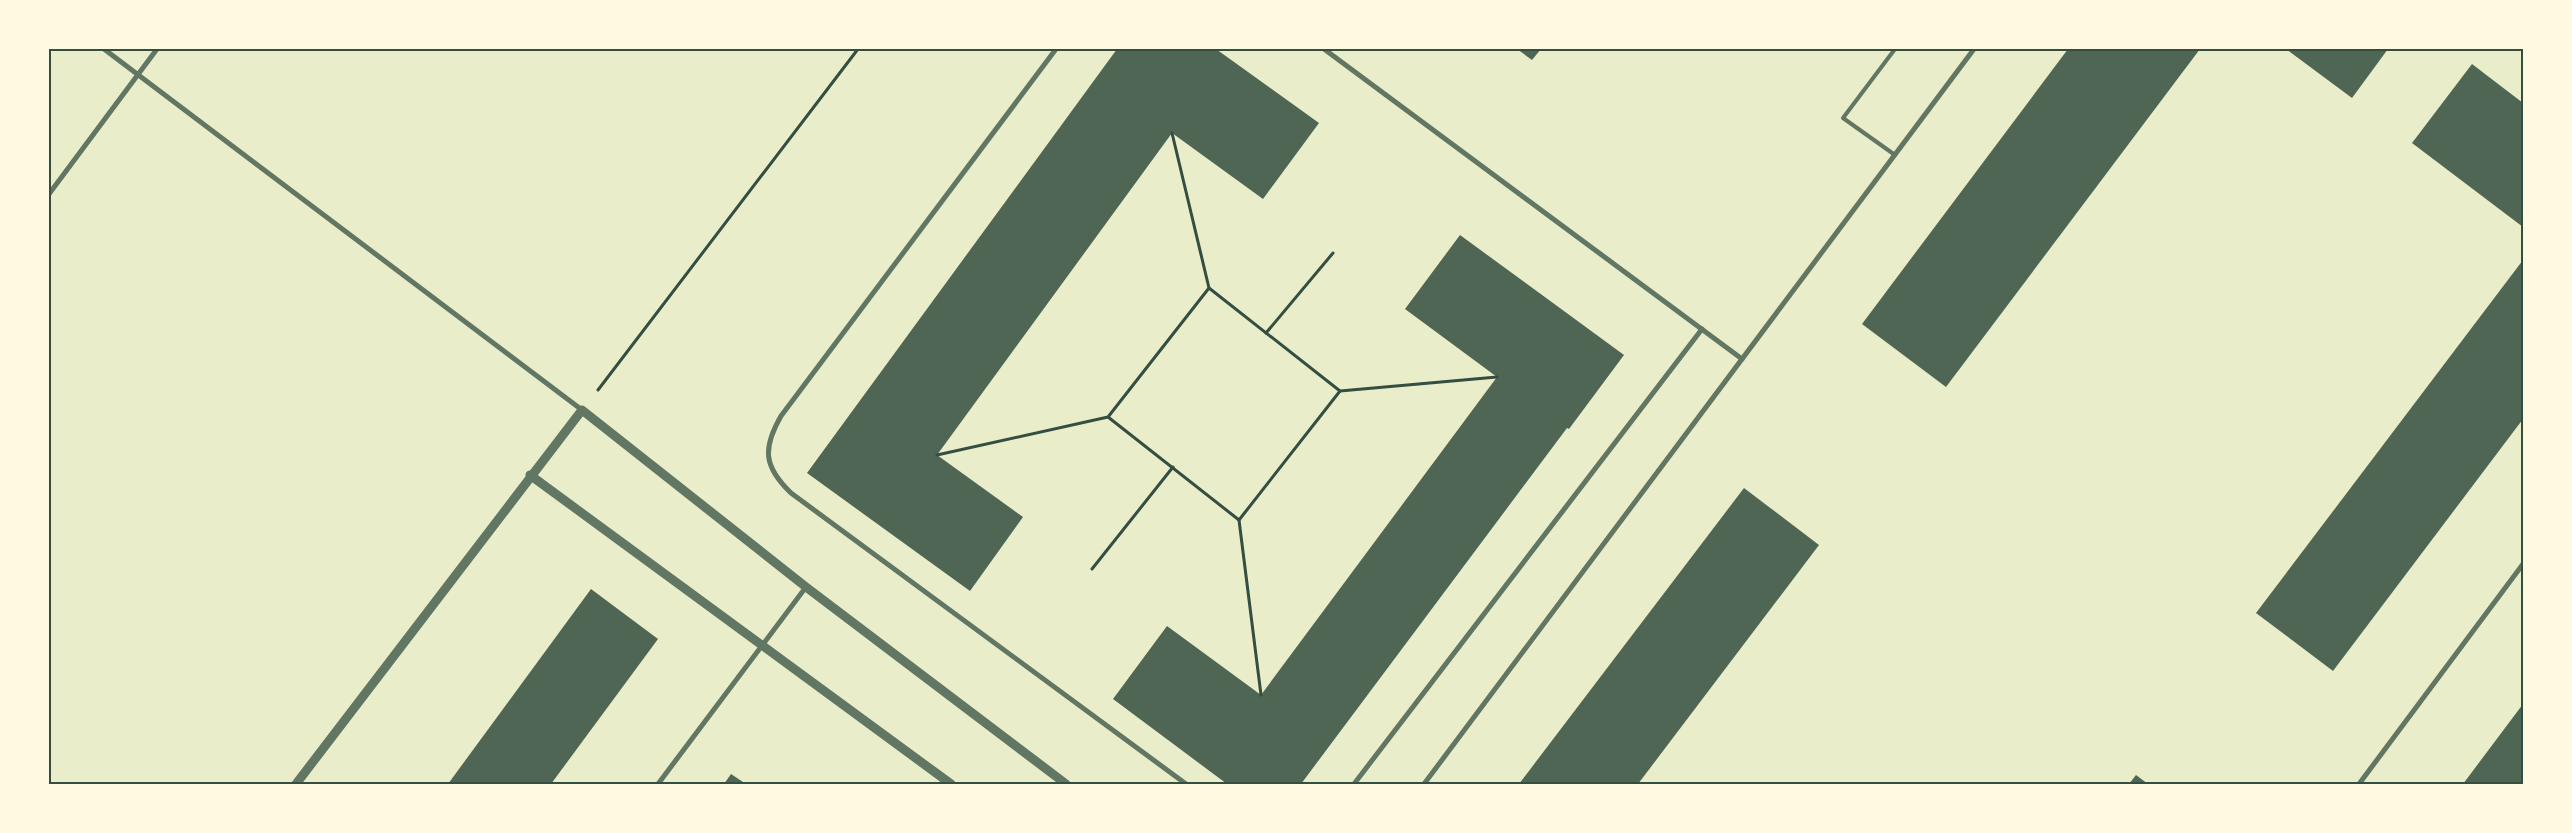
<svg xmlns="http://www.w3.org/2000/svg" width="2572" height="833" font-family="'Exo 2',sans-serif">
	<rect width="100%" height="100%" fill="#e9edc9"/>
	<g fill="#4f6655">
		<polygon points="1117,49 1216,49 1319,123 1263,199 1172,133 937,455 1023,517 970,591 807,473"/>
		<polygon points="1517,49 1541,49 1532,60"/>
		<polygon points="2068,49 2200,49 1946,387 1862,324"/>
		<polygon points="2286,49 2388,49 2352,98"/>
		<polygon points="2472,64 2523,103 2523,227 2412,143"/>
		<polygon points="1460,235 1624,355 1569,429 1567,428 1301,784 1227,784 1113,699 1167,626 1261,695 1497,377 1405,309"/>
		<polygon points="2523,260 2523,419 2333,671 2256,613"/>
		<polygon points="1744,488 1819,545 1638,784 1519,784"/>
		<polygon points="591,589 658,639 551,784 448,784"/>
		<polygon points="2523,704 2523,784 2463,784"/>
		<polygon points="731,774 746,784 724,784"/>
		<polygon points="2136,775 2148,784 2129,784"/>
	</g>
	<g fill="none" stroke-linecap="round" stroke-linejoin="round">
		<g stroke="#344e41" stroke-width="3">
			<polyline points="1172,133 1209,288"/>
			<polyline points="1266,333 1333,253"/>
			<polyline points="598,390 858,49"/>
			<polyline points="1340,391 1497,377"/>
			<polyline points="937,455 1108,417 1239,520 1340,391 1209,288 1108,417"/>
			<polyline points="1239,520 1261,695"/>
			<polyline points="1092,569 1173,467"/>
		</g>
		<polyline stroke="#617663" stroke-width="4" points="1895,155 1843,118 1895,49"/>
		<g stroke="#617663" stroke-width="5">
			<polyline points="104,49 582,410"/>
			<path d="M1056,49l-275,367c-19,33 -17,51 10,77l395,291"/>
			<polyline points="1324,49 1742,359"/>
			<polyline points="49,194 157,49"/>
			<polyline points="658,784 806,587"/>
			<polyline points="1354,784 1702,329"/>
			<polyline points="1424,784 1974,49"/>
			<polyline points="2359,784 2523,564"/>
		</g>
		<g stroke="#617663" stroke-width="9">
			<polyline points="530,475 951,784"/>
			<polyline points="296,784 582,410 806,587 1066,784"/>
		</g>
	</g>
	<rect width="2572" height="833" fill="none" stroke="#fefae0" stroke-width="100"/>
	<rect x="50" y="50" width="2472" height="733" fill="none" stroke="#344e41" stroke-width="2"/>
</svg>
